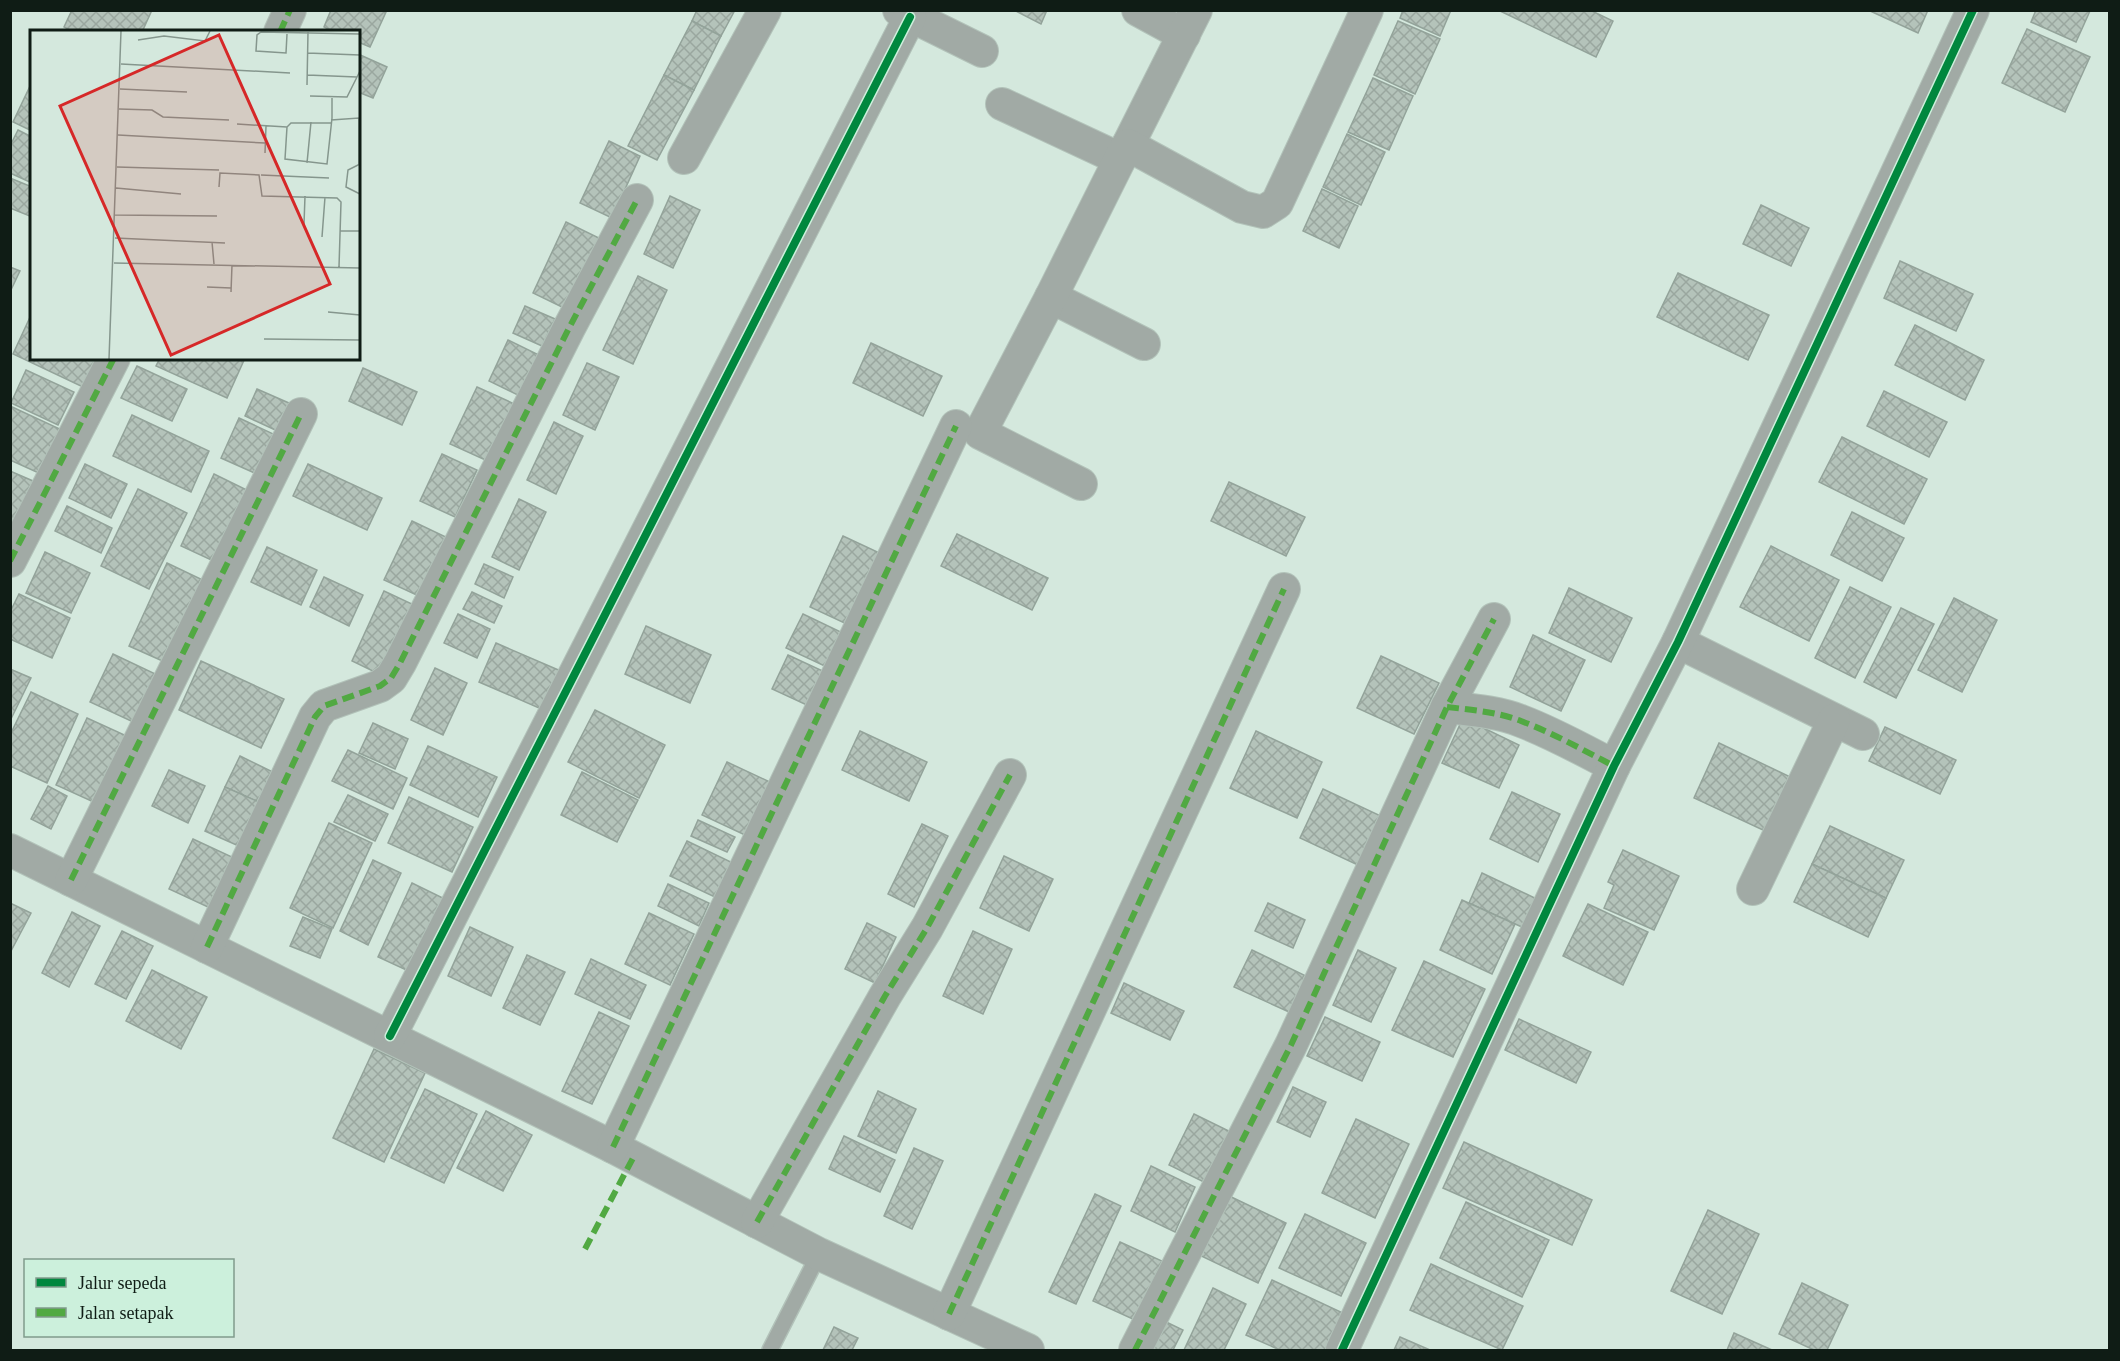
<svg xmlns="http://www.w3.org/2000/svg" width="2120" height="1361" font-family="'Times New Roman',serif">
	<defs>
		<pattern id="building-cross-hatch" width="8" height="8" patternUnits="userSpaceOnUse" patternTransform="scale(1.5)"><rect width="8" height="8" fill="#b4c3ba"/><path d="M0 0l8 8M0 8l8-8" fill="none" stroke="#9aa79f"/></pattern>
	</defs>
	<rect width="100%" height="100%" fill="#d4e8dd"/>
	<g fill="url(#building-cross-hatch)" stroke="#93a39a" stroke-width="1.5">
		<polygon points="72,10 152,10 142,32 74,32 64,27"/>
		<polygon points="331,10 382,10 386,12 370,47 358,42 358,32 334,32 324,27"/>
		<polygon points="697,10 735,10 721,36 692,21"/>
		<polygon points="1014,10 1047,10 1041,24"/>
		<polygon points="1403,10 1451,10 1440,36 1400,18"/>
		<polygon points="1498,10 1590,10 1613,21 1596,57"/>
		<polygon points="1868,10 1928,10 1918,33"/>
		<polygon points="2036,10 2089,10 2090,11 2076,42 2031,22"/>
		<polygon points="692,21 721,36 694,90 664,75"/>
		<polygon points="1398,21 1440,39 1415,94 1374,75"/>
		<polygon points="2027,29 2090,57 2065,112 2002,83"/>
		<polygon points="358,54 387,67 373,98 358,92"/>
		<polygon points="664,75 694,90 657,160 628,146"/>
		<polygon points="1373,78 1413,96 1389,150 1348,132"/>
		<polygon points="31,84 32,84 32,131 13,122"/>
		<polygon points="18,130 32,137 32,183 10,173 10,146"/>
		<polygon points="1347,134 1385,152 1361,205 1323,187"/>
		<polygon points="609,141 640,156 612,218 580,203"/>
		<polygon points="10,178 32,187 32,217 10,208"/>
		<polygon points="1322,189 1358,206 1339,248 1303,231"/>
		<polygon points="670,196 700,210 673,268 644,254"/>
		<polygon points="1761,205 1809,228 1791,266 1743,244"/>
		<polygon points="566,222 599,238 566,309 533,293"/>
		<polygon points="1900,261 1973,294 1956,331 1884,298"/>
		<polygon points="10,267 20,271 10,292"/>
		<polygon points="1678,273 1769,315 1748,360 1657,317"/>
		<polygon points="638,276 667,290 633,364 603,350"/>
		<polygon points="525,306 555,319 542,346 513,333"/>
		<polygon points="31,315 32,358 96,358 83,387 13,354"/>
		<polygon points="1915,325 1984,360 1965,400 1895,365"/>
		<polygon points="508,340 543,357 524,398 489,381"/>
		<polygon points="871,343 942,376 923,416 853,383"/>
		<polygon points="160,358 245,358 227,398 156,366"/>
		<polygon points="587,363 619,377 595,430 563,415"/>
		<polygon points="137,366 187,389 172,421 121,398"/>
		<polygon points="363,368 417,392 402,425 349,401"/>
		<polygon points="26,370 74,392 58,425 11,403"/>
		<polygon points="477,387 519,406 492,463 450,444"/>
		<polygon points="257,389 298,407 286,435 245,416"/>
		<polygon points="1884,391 1947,422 1929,457 1867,426"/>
		<polygon points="10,406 62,430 41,474 10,460"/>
		<polygon points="132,415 209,451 191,492 113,456"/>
		<polygon points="239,418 284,439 266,478 221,458"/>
		<polygon points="554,422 583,436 556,494 527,480"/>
		<polygon points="1842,437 1927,479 1904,524 1819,482"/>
		<polygon points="442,454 477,470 455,517 420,501"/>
		<polygon points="85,464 127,484 111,518 69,498"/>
		<polygon points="308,464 382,498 367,530 293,496"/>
		<polygon points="10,471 33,481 13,523 10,522"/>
		<polygon points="214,474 253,493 220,564 181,546"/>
		<polygon points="1229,482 1305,517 1286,556 1211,521"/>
		<polygon points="138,489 187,513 149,589 101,566"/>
		<polygon points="519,499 546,512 519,570 492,557"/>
		<polygon points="67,506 112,528 101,553 55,531"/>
		<polygon points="1852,512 1904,538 1882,581 1831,555"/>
		<polygon points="412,521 448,538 421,597 384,580"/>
		<polygon points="957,534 1048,578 1032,610 941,566"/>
		<polygon points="843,536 884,555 851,626 810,607"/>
		<polygon points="1771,546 1839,580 1809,641 1740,607"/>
		<polygon points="267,547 317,570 301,605 251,582"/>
		<polygon points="45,552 90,573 71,613 26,593"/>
		<polygon points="167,563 205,581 167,663 129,646"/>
		<polygon points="484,564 513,577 504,598 475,584"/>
		<polygon points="324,577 363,595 349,626 310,607"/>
		<polygon points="1850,587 1891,607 1855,678 1815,658"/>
		<polygon points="1569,588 1632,618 1611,662 1549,633"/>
		<polygon points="384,591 412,604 379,674 352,661"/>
		<polygon points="472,592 502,606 494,623 463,609"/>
		<polygon points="19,594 70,618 52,658 10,639 10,612"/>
		<polygon points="1954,598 1997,620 1962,692 1918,670"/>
		<polygon points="1901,608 1934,624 1896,698 1864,682"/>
		<polygon points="458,614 490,629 477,658 444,643"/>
		<polygon points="803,614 845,634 829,668 786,648"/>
		<polygon points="646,626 711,655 690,703 625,674"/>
		<polygon points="1533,635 1585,660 1561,711 1510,687"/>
		<polygon points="496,643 563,672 546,711 479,682"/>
		<polygon points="113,654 166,679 144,727 90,702"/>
		<polygon points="788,655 825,672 809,706 772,689"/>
		<polygon points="1381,656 1439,683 1414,734 1357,708"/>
		<polygon points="201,661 284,699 261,748 179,710"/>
		<polygon points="435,668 467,683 443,735 411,720"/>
		<polygon points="10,669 31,678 10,721"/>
		<polygon points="31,692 78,714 47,783 10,766 10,735"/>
		<polygon points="595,710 665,745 639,798 568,762"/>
		<polygon points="87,718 129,737 98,804 56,785"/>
		<polygon points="1463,718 1519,745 1499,788 1442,763"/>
		<polygon points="373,723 408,739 395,769 359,753"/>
		<polygon points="1885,727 1956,760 1940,794 1869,761"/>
		<polygon points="860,731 927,762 909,801 842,770"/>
		<polygon points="1256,731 1322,762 1297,818 1230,788"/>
		<polygon points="1719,743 1803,783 1778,837 1694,798"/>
		<polygon points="428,746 497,777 478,817 410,785"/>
		<polygon points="348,750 407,778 393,809 332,781"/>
		<polygon points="240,756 275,773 261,803 225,787"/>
		<polygon points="727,762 770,782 745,835 702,815"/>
		<polygon points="169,770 205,786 188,823 152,806"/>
		<polygon points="582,772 638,800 617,842 561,815"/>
		<polygon points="48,786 67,796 51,829 31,819"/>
		<polygon points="225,787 261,803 241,847 205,831"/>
		<polygon points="1323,789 1383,817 1360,866 1300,838"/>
		<polygon points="1512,792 1560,814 1538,862 1490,839"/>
		<polygon points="348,795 388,814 375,841 334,822"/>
		<polygon points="409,797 473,827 452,872 388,843"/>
		<polygon points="698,820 735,837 727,852 691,836"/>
		<polygon points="329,823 372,843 333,928 290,908"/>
		<polygon points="922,824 948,836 914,907 888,894"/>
		<polygon points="1830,826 1904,860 1886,898 1812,864"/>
		<polygon points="193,839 232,857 208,907 169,889"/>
		<polygon points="687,841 733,863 717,898 670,876"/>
		<polygon points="1623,850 1679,876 1654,930 1604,908 1614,885 1608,882"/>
		<polygon points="1004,856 1053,879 1029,931 980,908"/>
		<polygon points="373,860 401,873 368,945 340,931"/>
		<polygon points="1812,864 1886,898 1868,937 1794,902"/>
		<polygon points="1482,873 1537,899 1524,928 1469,903"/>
		<polygon points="412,883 449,901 415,974 378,957"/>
		<polygon points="668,884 709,903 699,926 658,906"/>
		<polygon points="1462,900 1515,924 1492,974 1440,950"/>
		<polygon points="10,903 31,913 10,953"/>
		<polygon points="1268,903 1305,920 1293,948 1255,931"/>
		<polygon points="1588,904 1648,932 1623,985 1563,956"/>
		<polygon points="72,912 100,926 69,987 42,973"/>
		<polygon points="649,913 694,934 670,985 625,964"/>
		<polygon points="303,917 332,929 320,958 290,946"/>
		<polygon points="867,923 896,937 875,983 845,969"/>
		<polygon points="470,927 513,947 491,996 448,976"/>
		<polygon points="122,931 153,946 126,999 95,984"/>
		<polygon points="973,931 1012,949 983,1014 943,996"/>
		<polygon points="1252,950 1306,976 1289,1012 1234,987"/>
		<polygon points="1358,950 1396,968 1371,1022 1333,1005"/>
		<polygon points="527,955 565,972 540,1025 503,1008"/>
		<polygon points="591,959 646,985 630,1019 575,994"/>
		<polygon points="1424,961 1485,989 1453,1057 1392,1030"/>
		<polygon points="152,970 207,997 181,1049 126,1021"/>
		<polygon points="1124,983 1184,1011 1170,1040 1111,1013"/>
		<polygon points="599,1012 629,1026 592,1104 562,1091"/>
		<polygon points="1325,1017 1380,1042 1362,1081 1307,1056"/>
		<polygon points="1519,1019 1591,1052 1576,1083 1505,1050"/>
		<polygon points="374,1049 425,1073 384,1162 333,1138"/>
		<polygon points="1293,1087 1326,1102 1310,1137 1277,1122"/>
		<polygon points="425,1089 477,1114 444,1183 391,1158"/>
		<polygon points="878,1091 916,1109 896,1153 858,1136"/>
		<polygon points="486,1111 532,1135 503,1191 457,1168"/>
		<polygon points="1194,1114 1233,1133 1208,1184 1169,1165"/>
		<polygon points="1356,1119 1409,1144 1375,1218 1322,1193"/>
		<polygon points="844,1136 895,1160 880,1192 829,1169"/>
		<polygon points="1464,1142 1592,1200 1572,1245 1443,1188"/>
		<polygon points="914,1148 943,1161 912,1229 884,1216"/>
		<polygon points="1151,1166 1195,1187 1175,1232 1131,1211"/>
		<polygon points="1095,1194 1121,1206 1076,1304 1049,1292"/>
		<polygon points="1225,1194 1286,1223 1258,1283 1197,1254"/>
		<polygon points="1466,1202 1549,1240 1522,1297 1440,1258"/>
		<polygon points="1708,1210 1759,1234 1722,1314 1671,1291"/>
		<polygon points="1305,1214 1366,1243 1341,1296 1279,1268"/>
		<polygon points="1120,1242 1162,1261 1135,1320 1093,1301"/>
		<polygon points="1431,1264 1523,1306 1502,1350 1410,1310"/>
		<polygon points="1272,1280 1343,1313 1325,1350 1280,1350 1246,1335"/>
		<polygon points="1802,1283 1848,1305 1827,1350 1814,1350 1779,1334"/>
		<polygon points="1213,1288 1246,1304 1224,1350 1184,1350"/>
		<polygon points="1160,1319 1183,1330 1173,1350 1146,1350"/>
		<polygon points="834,1327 858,1338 852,1350 823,1350"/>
		<polygon points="1734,1333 1772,1350 1727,1350"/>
		<polygon points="1400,1337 1430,1350 1394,1350"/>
	</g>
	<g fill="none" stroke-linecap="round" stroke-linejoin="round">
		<g stroke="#b2c2b9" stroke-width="18">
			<polyline id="lane" points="770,1350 819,1254"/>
		</g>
		<g stroke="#b2c2b9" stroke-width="34">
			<g id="street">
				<polyline points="899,10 982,51"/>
				<polyline points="1138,10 1184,35"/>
				<polyline points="280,32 290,10"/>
				<polyline points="1002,104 1120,159"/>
				<polyline points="1128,145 1196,10"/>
				<polyline points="684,158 765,10"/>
				<polyline points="1051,297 1144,344"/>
				<polyline points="1081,484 980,433 1051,297 1120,159 1128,145 1242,207 1263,212 1277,203 1367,10"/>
				<polyline points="10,561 114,358"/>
				<polyline points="1678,642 1863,734"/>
				<path d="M1447,707c25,3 51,5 74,14 32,12 62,29 93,45"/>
				<polyline points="10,850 613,1147 819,1254 1028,1350"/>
				<polyline points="71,880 301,414"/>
				<polyline points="1753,889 1834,720"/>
				<polyline points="207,947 315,717 324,706 380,686 391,678 400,663 569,328 637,200"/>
				<polyline points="390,1036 910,17"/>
				<polyline points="613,1147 956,426"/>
				<polyline points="757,1222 885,996 927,928 1010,775"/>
				<polyline points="949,1314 1284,589"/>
				<polyline points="1135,1350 1291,1045 1447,707 1494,619"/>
				<polyline points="1342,1350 1614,766 1678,642 1973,10"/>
			</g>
		</g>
		<use href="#lane" stroke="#a1aaa5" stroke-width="15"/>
		<use href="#street" stroke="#a1aaa5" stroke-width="32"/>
		<g stroke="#51a942" stroke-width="6" stroke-dasharray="12 6" stroke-linecap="butt">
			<polyline points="280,32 290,10"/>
			<polyline points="10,561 114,358"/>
			<path d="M1447,707c25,3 51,5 74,14 32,12 62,29 93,45"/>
			<polyline points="71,880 301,414"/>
			<polyline points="207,947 315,717 324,706 380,686 391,678 400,663 569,328 637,200"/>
			<polyline points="613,1147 956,426"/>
			<polyline points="757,1222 885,996 927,928 1010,775"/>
			<polyline points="585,1249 633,1158"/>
			<polyline points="949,1314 1284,589"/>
			<polyline points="1135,1350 1291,1045 1447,707 1494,619"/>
		</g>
		<g stroke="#ccf0dc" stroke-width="11">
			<g id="cycleway">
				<polyline points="390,1036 910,17"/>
				<polyline points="1342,1350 1614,766 1678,642 1973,10"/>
			</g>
		</g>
		<use href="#cycleway" stroke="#00873e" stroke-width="8"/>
	</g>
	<g transform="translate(30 30)">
		<rect width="330" height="330" fill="#d4e8dd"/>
		<path fill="none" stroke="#85968d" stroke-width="1.5" d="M257,4l-1,19 -30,-2 1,-16 4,-3 99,2M108,10l26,-4 41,5 5,-10M277,23l53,2M91,34l169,9M277,45l50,2M277,55l1,-53M90,59l67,3M280,66l37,1 13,-26M89,79l33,1 11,7 66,3M301,90l28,-2v46M301,93h-40l-4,4 -2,32 42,5 5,-46v-20M207,94l50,3M88,105l147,8M235,123l1,-27M277,133l4,-41M330,134l-12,6 -2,17 14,7M87,137l102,3M231,145l68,3M189,157l1,-14 39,2 3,21 75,2 4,4 -2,65M86,158l65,6M85,185l102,1M274,194l1,-28M310,201h19M292,207l3,-40M85,208l110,5M182,212l2,22M84,233l246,5M177,257l24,1M201,262l1,-27M298,282l32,3M234,309l96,1M79,329l12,-328"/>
		<path fill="#d62828" fill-opacity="0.15" stroke="#d62828" stroke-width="3" d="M189,5l111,249 -159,71 -111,-249z"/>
		<rect width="330" height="330" fill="none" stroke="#0f1c15" stroke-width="3"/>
	</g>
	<rect width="2120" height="1361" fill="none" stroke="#0f1c15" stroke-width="24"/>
	<rect x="24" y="1259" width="210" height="78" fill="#ccf0dc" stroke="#809b8c" stroke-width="1.5"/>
	<rect x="36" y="1278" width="30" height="9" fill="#00873e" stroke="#809b8c" stroke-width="1.5"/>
	<text x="78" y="1289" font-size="18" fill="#0f1c15">Jalur sepeda</text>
	<rect x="36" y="1308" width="30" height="9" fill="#51a942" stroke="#809b8c" stroke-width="1.5"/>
	<text x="78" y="1319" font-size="18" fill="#0f1c15">Jalan setapak</text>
</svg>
